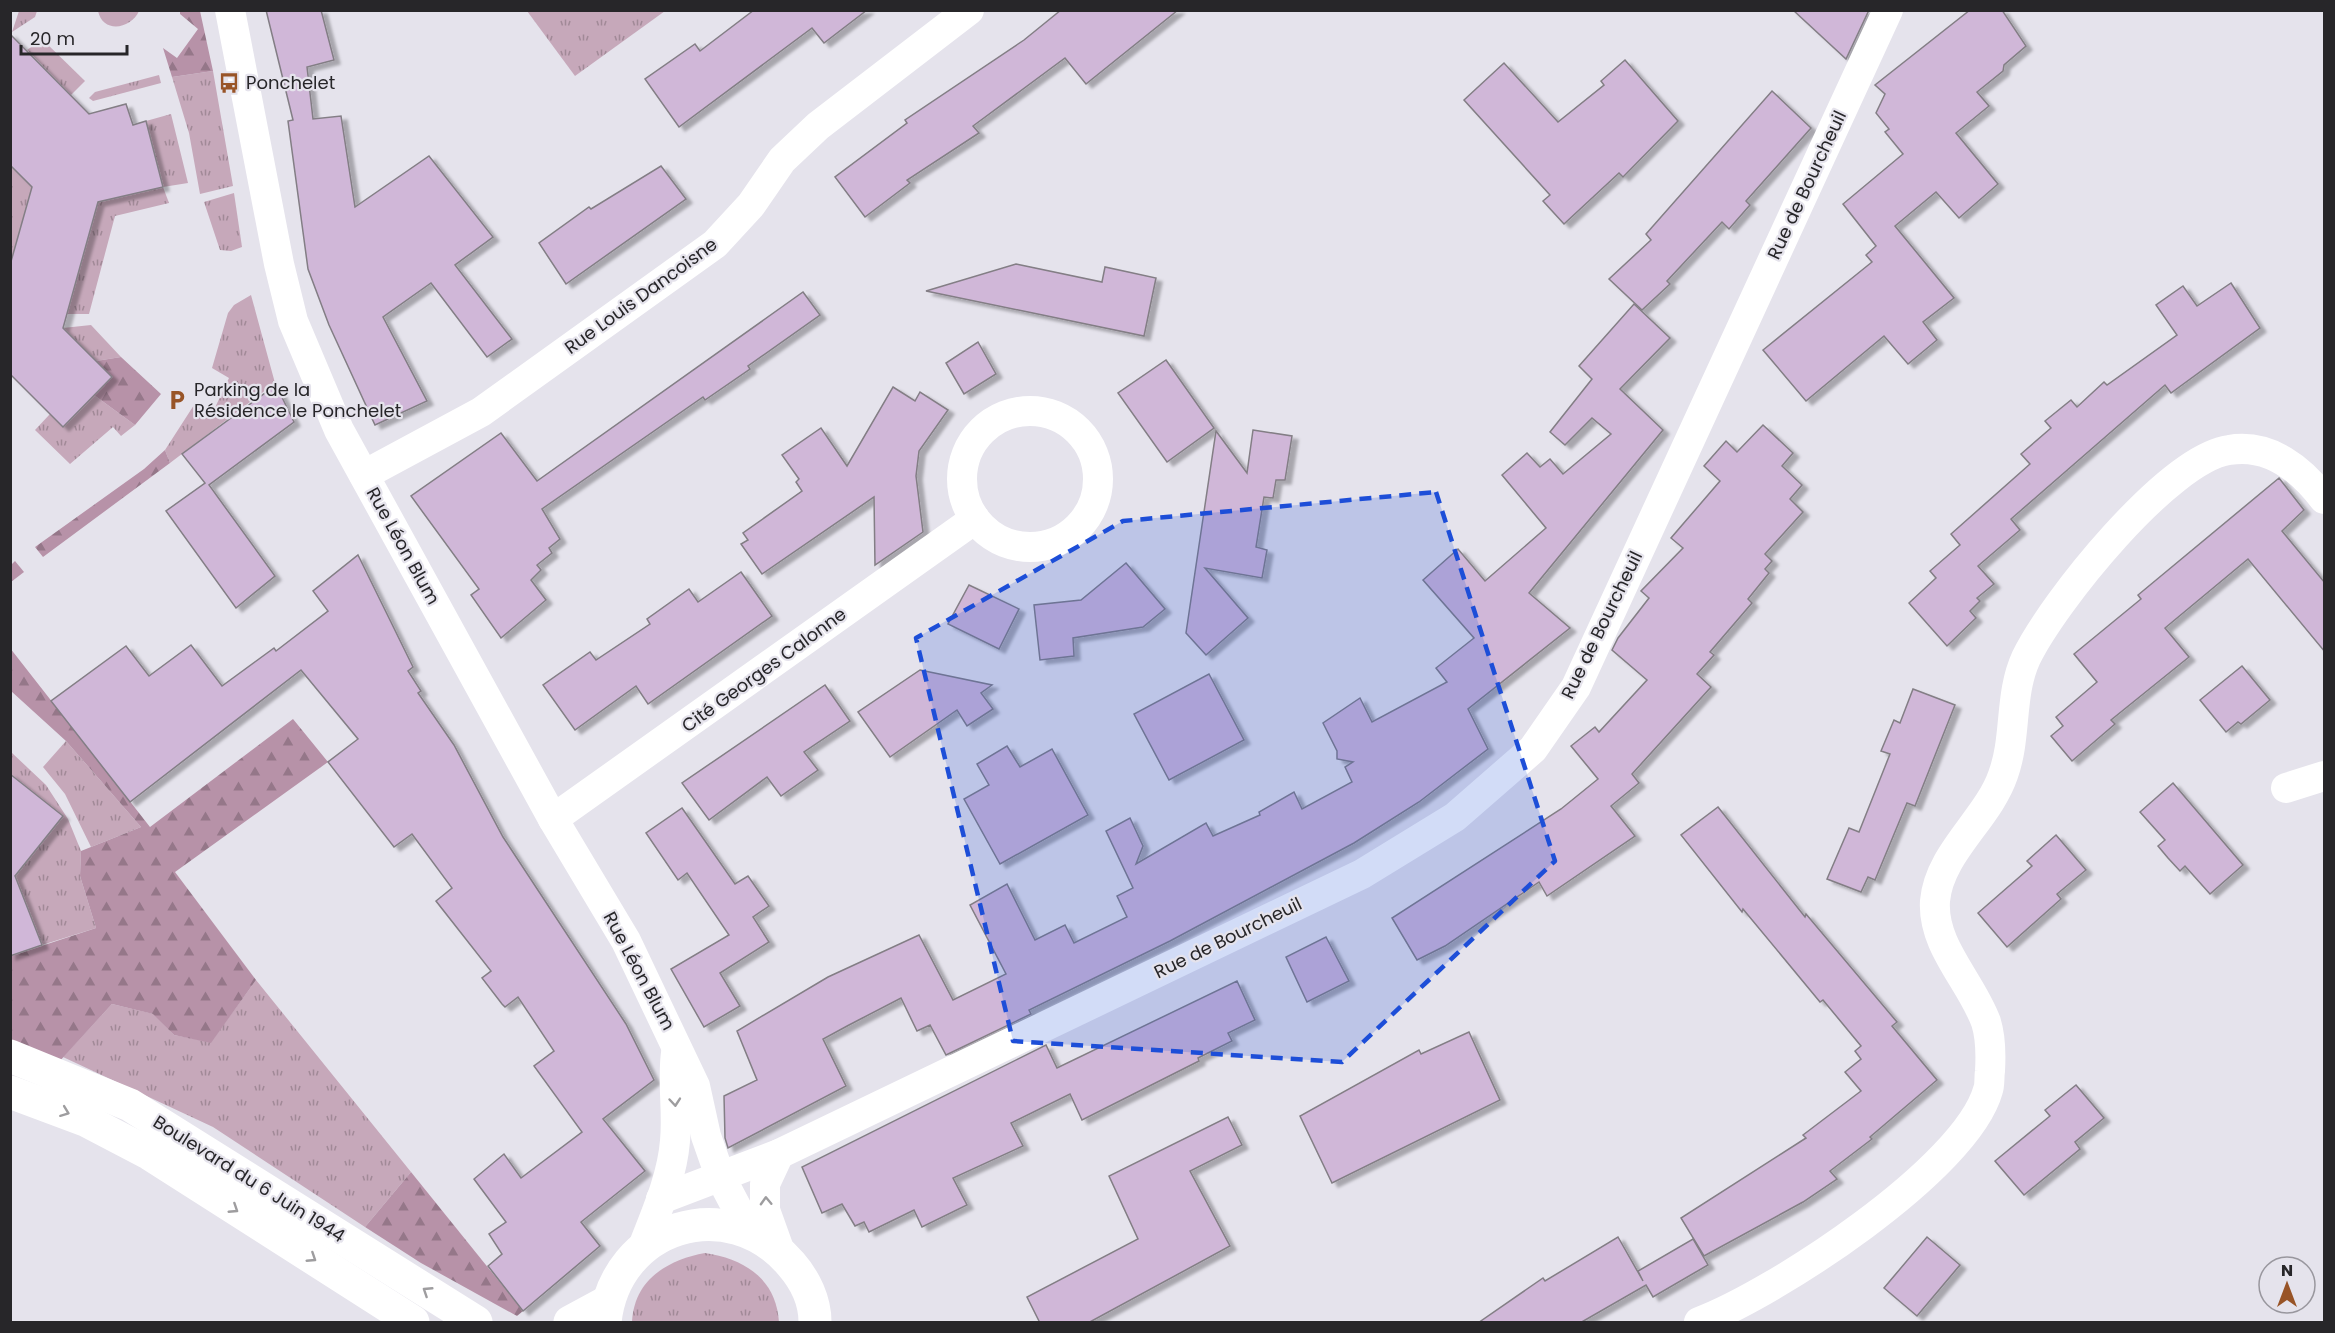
<svg xmlns="http://www.w3.org/2000/svg" width="2335" height="1333" font-family="Poppins,sans-serif">
	<defs>
		<pattern id="grass-tufts" width="24" height="20" patternUnits="userSpaceOnUse" patternTransform="scale(1.5)"><rect width="24" height="20" fill="#c6a8ba"/><path d="M3 7l-1-3M5 7V3M7 7l1-3M15 17l-1-3M17 17v-4M19 17l1-3" fill="none" stroke="#a18997"/></pattern>
		<pattern id="forest-firs" width="22" height="20" patternUnits="userSpaceOnUse" patternTransform="scale(1.5)"><rect width="22" height="20" fill="#b792a8"/><path d="M5 1l3.5 6h-7zM16 11l3.5 6h-7z" fill="#957789"/></pattern>
		<filter id="shadow"><feDropShadow dx="6" dy="4" stdDeviation="1.5" flood-color="#0004"/></filter>
	</defs>
	<rect width="100%" height="100%" fill="#e5e3ec"/>
	<g fill="url(#grass-tufts)">
		<polygon points="19,11 37,11 35,17 12,32"/>
		<path d="M139,11c-8,18 -36,23 -41,0z"/>
		<polygon points="527,11 665,11 575,76"/>
		<polygon points="42,39 85,81 71,95 27,50"/>
		<polygon points="213,71 233,186 200,194 189,133 172,77"/>
		<polygon points="159,75 161,83 93,101 89,98 95,92"/>
		<polygon points="171,114 188,183 163,187 169,203 115,216 89,314 67,314 98,202 163,187 146,121"/>
		<polygon points="11,165 32,187 11,265"/>
		<polygon points="234,193 242,247 231,251 220,250 204,202"/>
		<polygon points="251,295 275,383 170,463 165,450 194,405 212,414 229,378 212,368 228,313 234,305"/>
		<polygon points="91,325 121,357 96,361 63,328"/>
		<polygon points="94,395 135,425 121,436 113,427 70,464 35,430 50,414 63,427"/>
		<polygon points="66,741 141,827 91,847 65,794 43,767"/>
		<polygon points="11,752 46,785 68,819 81,851 80,876 96,928 42,945 15,876 63,816 12,775 11,777"/>
		<polygon points="256,980 411,1172 365,1227 213,1127 63,1057 112,1004 154,1014 174,1035 211,1042"/>
		<path d="M705,1253c40,6 71,26 74,69h-147c2,-42 35,-62 73,-69z"/>
	</g>
	<g fill="url(#forest-firs)">
		<polygon points="180,11 200,11 213,71 172,77 163,48 177,58 198,29 180,14"/>
		<polygon points="121,357 161,394 135,425 94,395 112,377 96,361"/>
		<polygon points="165,450 170,463 43,557 35,547 144,469"/>
		<polygon points="15,561 24,572 11,582 11,565"/>
		<polygon points="10,648 150,827 293,719 328,762 175,872 256,980 211,1043 174,1035 153,1014 112,1004 58,1063 11,1046 11,956 96,928 80,876 81,851 141,827 66,741 11,691"/>
		<polygon points="411,1172 523,1311 517,1316 421,1263 365,1227"/>
	</g>
	<g fill="#d0b7d8" stroke="#837e85" stroke-width="1.5" filter="url(#shadow)">
		<polygon points="266,10 321,10 334,60 307,67 313,119 341,116 355,207 429,156 493,237 455,265 512,339 487,357 431,283 383,317 427,401 375,425 329,325 308,269 288,121 293,120"/>
		<polygon points="754,10 867,10 824,43 812,28 679,127 645,79 695,44 700,51"/>
		<polygon points="1061,10 1178,10 1086,84 1065,58 973,126 979,133 907,180 910,183 865,217 835,177 907,123 905,120 1024,40"/>
		<polygon points="1793,10 1869,10 1846,59"/>
		<polygon points="1970,10 2002,10 2026,46 2004,65 2003,71 1977,92 1989,106 1956,133 1998,184 1959,218 1936,192 1895,226 1954,298 1923,322 1937,340 1908,364 1884,336 1806,401 1763,350 1872,262 1866,255 1876,246 1843,204 1903,154 1885,132 1889,129 1876,113 1885,94 1875,85"/>
		<polygon points="10,34 89,114 126,104 133,125 146,121 163,187 98,202 63,328 112,377 63,427 10,374 10,265 32,187 10,165"/>
		<polygon points="1625,60 1678,121 1623,177 1619,173 1564,224 1543,201 1550,195 1464,100 1504,63 1558,122 1604,85 1601,81"/>
		<polygon points="1772,91 1811,128 1746,201 1750,205 1729,229 1722,222 1667,281 1670,284 1642,310 1609,279 1651,240 1646,234"/>
		<polygon points="661,166 686,199 566,284 539,243 589,207 591,209"/>
		<polygon points="1016,264 1102,282 1105,267 1156,278 1144,336 926,291"/>
		<polygon points="2231,283 2260,328 2171,393 2165,385 2011,519 2020,530 1978,566 1994,584 1977,598 1980,601 1970,611 1976,618 1947,646 1909,603 1936,578 1930,571 1960,545 1951,534 2030,464 2021,454 2051,428 2045,421 2071,400 2077,407 2104,382 2107,385 2177,335 2156,305 2183,286 2197,306"/>
		<polygon points="803,292 820,315 748,366 750,369 705,400 703,397 542,509 560,539 549,548 552,553 537,565 541,570 531,580 546,600 501,638 471,595 479,589 411,496 501,433 537,481"/>
		<polygon points="1634,304 1670,338 1620,389 1663,430 1529,593 1570,628 1468,709 1488,749 1419,802 1354,843 1170,941 1029,1010 1031,1014 946,1055 930,1025 917,1031 901,998 849,1025 823,1039 846,1086 728,1148 725,1138 724,1096 757,1080 737,1031 828,977 919,935 953,1000 1006,974 970,905 1007,884 1035,940 1065,925 1074,943 1127,917 1117,896 1133,888 1106,831 1130,818 1143,846 1136,864 1206,823 1213,836 1260,815 1259,812 1294,792 1302,809 1352,782 1345,767 1353,762 1337,759 1337,751 1323,723 1360,698 1372,722 1447,682 1436,668 1474,638 1423,580 1458,549 1485,581 1546,528 1502,475 1527,453 1540,467 1550,459 1563,474 1611,434 1592,418 1565,445 1550,432 1592,379 1579,366"/>
		<polygon points="978,342 996,374 964,394 946,363"/>
		<polygon points="1166,360 1214,428 1167,462 1118,393"/>
		<polygon points="276,385 294,422 209,485 275,576 236,608 166,511 205,483 182,454"/>
		<polygon points="893,387 915,401 920,392 948,410 919,451 916,476 923,532 875,565 874,497 762,574 741,544 748,540 743,533 802,491 796,482 799,479 782,455 821,428 847,466"/>
		<polygon points="1763,425 1793,453 1782,466 1802,485 1790,499 1803,512 1765,554 1772,561 1765,569 1769,573 1748,599 1752,603 1710,652 1714,655 1697,674 1711,687 1632,774 1639,783 1611,806 1635,836 1547,896 1539,882 1445,946 1417,960 1392,918 1561,809 1598,779 1571,746 1595,727 1599,732 1647,680 1612,650 1618,638 1649,598 1641,591 1683,548 1671,538 1720,481 1704,466 1726,441 1737,452"/>
		<polygon points="1253,430 1292,436 1285,480 1276,480 1273,498 1264,497 1256,547 1267,550 1262,578 1205,568 1248,618 1206,655 1186,633 1216,431 1247,473"/>
		<polygon points="2279,478 2304,510 2282,531 2325,583 2325,652 2248,559 2165,628 2189,657 2111,720 2115,724 2072,761 2051,736 2063,726 2056,717 2097,682 2074,654 2141,599 2138,595"/>
		<polygon points="358,555 413,667 408,671 421,691 418,693 454,745 503,837 626,1024 654,1080 603,1119 645,1171 581,1222 600,1246 523,1311 488,1266 502,1254 489,1234 506,1222 474,1179 504,1154 521,1178 582,1132 534,1066 554,1051 518,997 505,1007 502,1004 482,978 491,971 436,901 452,888 412,834 394,847 328,762 358,739 301,670 130,802 51,701 126,646 149,676 191,645 222,686 274,648 276,651 328,611 313,591"/>
		<polygon points="1126,563 1165,609 1143,627 1073,638 1074,656 1040,660 1034,605 1081,600"/>
		<polygon points="741,572 772,616 648,704 636,686 575,730 543,685 590,652 596,660 650,624 647,619 689,589 698,602"/>
		<polygon points="969,585 1019,609 999,649 948,624"/>
		<polygon points="2242,666 2270,700 2241,724 2238,722 2226,732 2200,700"/>
		<polygon points="920,670 992,685 981,693 993,709 967,726 957,710 890,757 858,712"/>
		<polygon points="1209,674 1244,740 1169,780 1134,714"/>
		<polygon points="825,685 850,721 804,752 818,770 781,796 767,777 709,820 682,783"/>
		<polygon points="1913,689 1955,705 1915,806 1907,803 1875,880 1868,877 1861,892 1827,879 1849,828 1859,832 1890,754 1881,751 1894,720 1900,723"/>
		<polygon points="1007,746 1020,767 1052,749 1088,815 1000,864 964,799 989,785 977,764"/>
		<polygon points="10,774 63,816 15,876 42,945 10,956"/>
		<polygon points="2173,783 2243,865 2210,894 2185,866 2180,871 2168,858 2158,846 2165,840 2140,812"/>
		<polygon points="1718,807 1805,917 1806,914 1897,1022 1892,1026 1937,1080 1870,1137 1872,1139 1830,1171 1837,1179 1803,1202 1704,1256 1681,1218 1806,1138 1803,1135 1861,1091 1845,1072 1861,1059 1855,1051 1861,1046 1823,1000 1820,1002 1743,909 1742,912 1681,835"/>
		<polygon points="682,808 735,884 748,876 769,906 753,917 769,942 720,973 740,1006 704,1027 671,969 729,935 687,873 678,880 646,833"/>
		<polygon points="2056,835 2086,870 2057,894 2061,899 2007,947 1978,913 2032,866 2027,861"/>
		<polygon points="1326,937 1349,981 1307,1002 1286,957"/>
		<polygon points="1237,981 1255,1020 1228,1033 1232,1041 1198,1058 1199,1061 1082,1120 1070,1094 1011,1123 1023,1146 953,1178 967,1205 922,1227 914,1210 869,1232 864,1222 855,1226 842,1204 822,1213 802,1167 1046,1045 1057,1068"/>
		<polygon points="1469,1032 1500,1100 1332,1183 1300,1116 1419,1050 1421,1054"/>
		<polygon points="2076,1085 2104,1118 2075,1142 2080,1149 2024,1195 1995,1161 2050,1116 2045,1110"/>
		<polygon points="1228,1117 1242,1145 1190,1171 1230,1246 1088,1323 1040,1323 1027,1297 1138,1239 1109,1176"/>
		<polygon points="1618,1237 1643,1281 1638,1271 1693,1239 1708,1265 1653,1297 1646,1285 1580,1323 1478,1323 1543,1278 1545,1281"/>
		<polygon points="1927,1237 1960,1265 1917,1316 1884,1288"/>
	</g>
	<g fill="none" stroke-linecap="round" stroke-linejoin="round">
		<g stroke="#fff" stroke-width="30">
			<polyline points="230,10 279,264 293,321 339,430 553,819 626,941 695,1086 706,1136 720,1176 749,1231"/>
			<circle cx="1030" cy="479" r="68"/>
			<polyline points="364,475 481,412 715,244 751,205 782,160 818,126 969,10"/>
			<polyline points="2286,788 2324,776"/>
			<polyline points="553,819 975,519"/>
			<polyline points="661,1199 779,1154 1362,874 1455,817 1533,749 1576,687 1888,10"/>
			<path d="M643,1247c13,-34 29,-69 32,-106 3,-30 -3,-59 1,-88"/>
			<polyline points="779,1249 765,1210 765,1184 779,1154"/>
			<path d="M1699,1322c75,-28 267,-153 289,-232 2,-5 1,-13 2,-19 1,-17 1,-33 -4,-49 -15,-41 -54,-76 -51,-121 4,-48 53,-82 68,-126 14,-38 6,-80 23,-117 27,-56 142,-199 203,-208 41,-7 73,20 95,49"/>
		</g>
		<g stroke="#fff" stroke-width="33">
			<polyline points="10,1056 130,1105 476,1322"/>
			<polyline points="10,1092 85,1120 150,1154 413,1322"/>
			<polyline points="570,1322 607,1302"/>
			<path d="M605,1322c10,-96 123,-132 186,-58 14,16 24,37 24,58"/>
		</g>
	</g>
	<defs><path id="oneway-chevron" d="M-2-3.5L2.5 0L-2 3.5" fill="none" stroke-width="1.6" stroke-linecap="round" stroke-linejoin="round" transform="scale(1.5)"/></defs>
	<g stroke="#9e9d9f">
		<use href="#oneway-chevron" transform="translate(675 1102) rotate(85)"/>
		<use href="#oneway-chevron" transform="translate(65 1112) rotate(21)"/>
		<use href="#oneway-chevron" transform="translate(766 1201) rotate(-92)"/>
		<use href="#oneway-chevron" transform="translate(234 1209) rotate(33)"/>
		<use href="#oneway-chevron" transform="translate(312 1258) rotate(33)"/>
		<use href="#oneway-chevron" transform="translate(427 1291) rotate(-147)"/>
	</g>
	<path fill="#1d4ed8" fill-opacity="0.2" stroke="#1d4ed8" stroke-width="4.5" stroke-dasharray="12 8" stroke-linejoin="round" d="M1436,492l119,369 -213,201 -329,-21 -97,-403 207,-117z"/>
	<defs>
		<g id="bus-bare" transform="scale(1.62)"><path d="M-5-6H5V4H4V6H2V4H-2V6H-4V4H-5ZM-3.5-4V0h7V-4ZM-3.5 1.2v1.5H-2V1.2ZM2 1.2v1.5H3.5V1.2Z" fill="#985427" stroke="#e5e3ec" stroke-width="2.5" paint-order="stroke"/></g>
		<g id="parking-bare" transform="scale(1.62)"><path d="M-3.5-5.5H1a3.5 3.5 0 0 1 0 7H-1V5.5H-3.5ZM-1-3.4V-.6H.8a1.4 1.4 0 0 0 0-2.8Z" fill="#985427" stroke="#e5e3ec" stroke-width="2.5" paint-order="stroke"/></g>
	</defs>
	<g fill-rule="evenodd">
		<use href="#bus-bare" x="229" y="83"/>
		<use href="#parking-bare" x="177" y="400"/>
	</g>
	<g text-anchor="middle" stroke-width="4.5" stroke-linejoin="round" paint-order="stroke">
		<g font-size="18" fill="#272629" stroke="#e5e3ec" text-anchor="start">
			<text x="246" y="89">Ponchelet</text>
			<text x="194" y="396">Parking de la<tspan x="194" dy="21">Résidence le Ponchelet</tspan></text>
		</g>
		<g font-size="18" fill="#272629" stroke="#e5e3ec">
			<text transform="translate(1807 185) rotate(-65)" y="6">Rue de Bourcheuil</text>
			<text transform="translate(641 296) rotate(-36)" y="6">Rue Louis Dancoisne</text>
			<text transform="translate(403 546) rotate(61)" y="6">Rue Léon Blum</text>
			<text transform="translate(1602 625) rotate(-64)" y="6">Rue de Bourcheuil</text>
			<text transform="translate(764 670) rotate(-36)" y="6">Cité Georges Calonne</text>
			<text transform="translate(1228 938) rotate(-26)" y="6">Rue de Bourcheuil</text>
			<text transform="translate(639 971) rotate(62)" y="6">Rue Léon Blum</text>
			<text transform="translate(249 1179) rotate(32)" y="6">Boulevard du 6 Juin 1944</text>
		</g>
	</g>
	<rect width="2335" height="1333" fill="none" stroke="#272629" stroke-width="24"/>
	<g transform="translate(2287 1285)"><circle r="28" fill="#e5e3ec" stroke="#99979e" stroke-width="1.5"/>
	<path d="M0-4.5L10 22L0 15L-10 22Z" fill="#985427"/>
	<text y="-9" font-size="16" font-weight="bold" text-anchor="middle" fill="#272629">N</text>
	</g>
	<path d="M21 45v9h106v-9" fill="none" stroke="#272629" stroke-width="3"/>
	<text x="30" y="45" font-size="18" fill="#272629" stroke="#e5e3ec" stroke-width="4.5" paint-order="stroke">20 m</text>
</svg>
